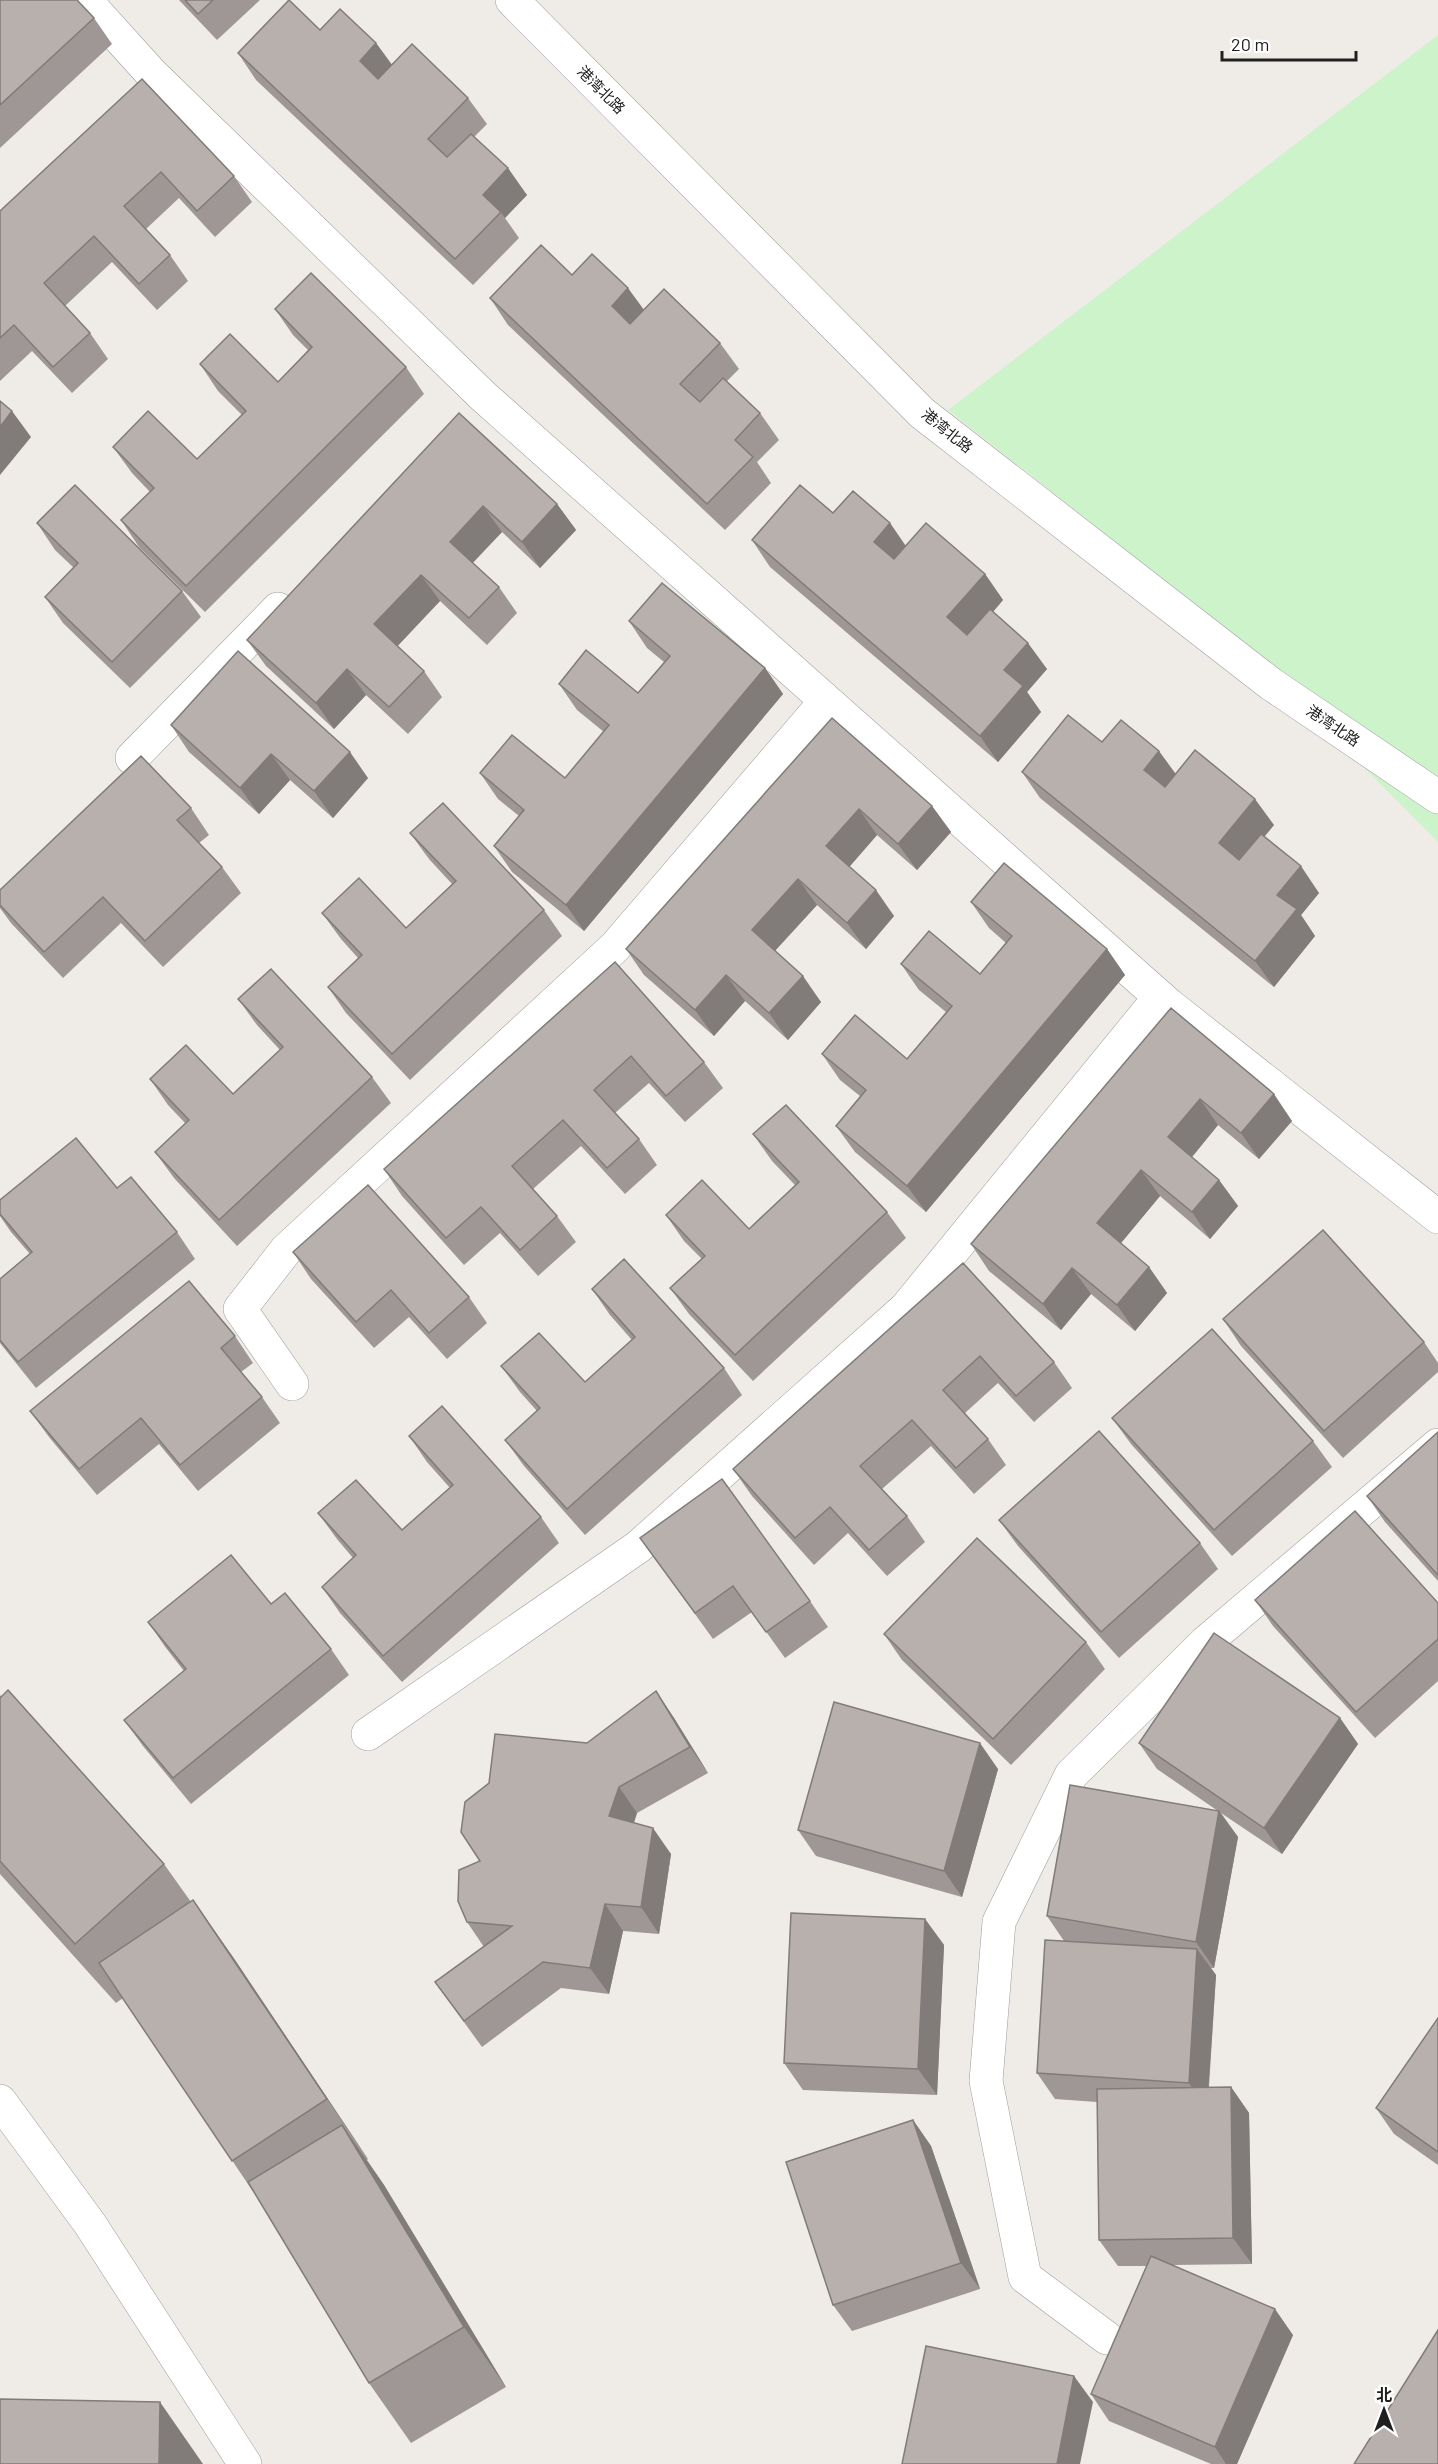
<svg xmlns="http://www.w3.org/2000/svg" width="1438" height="2464" font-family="Barlow,'Noto Sans SC',sans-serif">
	<rect width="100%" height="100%" fill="#efece7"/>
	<polygon fill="#cdf3cb" points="1438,35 1438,842 1227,630 948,410"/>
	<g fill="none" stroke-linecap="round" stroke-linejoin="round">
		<g stroke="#9d9d9d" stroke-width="34">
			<g id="street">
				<polyline points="85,0 151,73 484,397 1169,1005 1438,1217"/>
				<polyline points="512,0 922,413 1271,684 1438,797"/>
				<polyline points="132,758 278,609"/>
				<polyline points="292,1384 240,1309 286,1250 615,947 826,701"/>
				<polyline points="368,1734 638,1547 906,1308 1160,997"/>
				<polyline points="0,2101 90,2224 245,2464"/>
				<polyline points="1107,2338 1025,2277 986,2081 999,1922 1071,1775 1206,1642 1438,1445"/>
			</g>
		</g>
		<use href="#street" stroke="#fff" stroke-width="33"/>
	</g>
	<g fill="#9e9795">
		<polygon points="0,0 94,18 112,44 0,148"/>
		<polygon points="179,0 260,0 217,40"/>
		<polygon points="320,30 376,43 392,65 468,98 487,124 474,137 527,195 505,218 519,238 473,285 256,80 238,53"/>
		<polygon points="142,79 234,176 252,202 215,237 179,198 146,229 170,255 188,281 157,310 112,262 65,306 90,333 108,359 72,393 32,351 0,381 0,211"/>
		<polygon points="572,275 644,310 720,343 739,369 727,381 760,413 779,440 757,462 771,483 725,530 508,325 490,298"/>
		<polygon points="275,309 406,367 424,394 205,612 139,547 121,520 150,492 132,473 113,447 197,459 242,415 218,391 200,364 278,382 308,350 293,335"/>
		<polygon points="459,413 557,504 576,530 540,568 502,532 472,563 499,587 517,613 487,645 440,601 397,646 424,671 442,697 408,734 366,695 334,729 266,666 247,640"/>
		<polygon points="833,513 890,523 906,546 985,574 1003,600 993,612 1047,669 1027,692 1041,712 998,762 770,567 752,540"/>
		<polygon points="37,523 182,591 201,617 130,688 63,623 45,597 74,568 55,550"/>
		<polygon points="629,621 765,668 783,694 584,931 512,872 494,846 519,816 498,799 480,773 565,778 604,732 577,710 559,684 638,693 664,662 647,648"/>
		<polygon points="832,718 932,806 951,832 917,870 877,835 849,867 894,916 866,949 817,905 775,951 821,1002 788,1040 745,1001 714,1036 644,975 626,949"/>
		<polygon points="171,725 368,778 333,818 290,780 259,814 189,752"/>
		<polygon points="1102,742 1175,774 1274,825 1264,836 1319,893 1301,915 1315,936 1274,987 1040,798 1022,772"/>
		<polygon points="191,808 209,835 199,843 222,867 241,893 163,967 121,923 63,978 11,923 0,908 0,890"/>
		<polygon points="410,833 544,910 562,936 410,1080 346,1013 328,987 358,958 341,939 322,913 406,928 452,884 429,859"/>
		<polygon points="971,902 1107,949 1125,975 926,1212 855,1152 836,1126 860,1096 840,1080 822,1054 907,1059 946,1012 919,990 901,964 980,974 1006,943 989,928"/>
		<polygon points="615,962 704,1062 723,1088 685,1122 649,1083 615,1113 639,1139 657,1165 625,1194 581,1146 533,1189 557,1216 576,1242 538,1276 500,1233 464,1265 402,1196 384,1169"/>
		<polygon points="238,999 372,1077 391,1103 237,1246 174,1178 155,1152 186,1124 168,1105 150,1079 233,1094 280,1050 257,1025"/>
		<polygon points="1171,1008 1292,1121 1259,1159 1218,1125 1192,1157 1219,1180 1238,1206 1210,1239 1160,1196 1121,1243 1149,1267 1167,1293 1135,1331 1091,1294 1061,1330 989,1271 971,1244"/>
		<polygon points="753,1134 887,1212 906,1238 753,1381 689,1314 670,1288 702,1259 684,1241 666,1215 749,1229 795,1185 772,1161"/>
		<polygon points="117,1188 177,1232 195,1259 36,1388 0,1343 0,1279 30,1254 11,1232 0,1216 0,1200"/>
		<polygon points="293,1252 469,1297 487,1323 447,1359 409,1317 374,1348 311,1279"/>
		<polygon points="963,1263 1054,1362 1072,1388 1034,1422 998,1383 965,1413 988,1439 1006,1465 974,1494 931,1446 882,1489 907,1516 925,1542 887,1576 848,1533 814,1565 752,1496 733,1469"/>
		<polygon points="592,1289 724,1368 742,1395 585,1535 524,1466 505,1440 537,1411 520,1392 501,1366 585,1382 632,1340 610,1315"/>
		<polygon points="1223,1319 1424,1342 1438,1363 1438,1372 1343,1458 1241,1346"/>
		<polygon points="235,1336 253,1363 241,1372 262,1397 280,1423 198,1491 159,1444 97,1495 49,1437 30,1411"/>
		<polygon points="1112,1418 1313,1441 1332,1467 1232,1556 1131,1444"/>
		<polygon points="1438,1432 1438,1581 1385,1522 1367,1496"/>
		<polygon points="409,1436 541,1517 559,1543 402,1682 340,1613 322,1587 353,1558 337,1539 318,1513 402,1530 450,1488 427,1462"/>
		<polygon points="999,1520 1200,1543 1218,1569 1119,1658 1018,1546"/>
		<polygon points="640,1538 810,1601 828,1627 785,1658 752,1612 713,1639"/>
		<polygon points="1255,1600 1438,1603 1438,1681 1375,1738 1273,1626"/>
		<polygon points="271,1604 331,1649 349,1675 191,1804 143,1746 124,1720 184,1671 166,1648 148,1622"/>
		<polygon points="884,1634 1086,1642 1105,1669 1011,1765 902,1660"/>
		<polygon points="656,1691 674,1718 708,1773 637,1813 634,1823 671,1854 659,1934 623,1931 609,1994 561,1988 482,2047 435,1982 484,1947 467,1922 480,1861 587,1743"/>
		<polygon points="0,1695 164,1864 191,1902 193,1900 235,1960 368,2159 367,2160 384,2185 506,2387 411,2443 369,2383 256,2196 123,1998 116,2003 0,1874"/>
		<polygon points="1340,1718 1358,1744 1282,1854 1221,1813 1238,1837 1214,1968 1211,1968 1216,1975 1209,2087 1231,2087 1249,2113 1252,2264 1172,2265 1293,2335 1237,2464 1211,2464 1109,2421 1091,2394 1147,2266 1118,2266 1099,2240 1097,2102 1055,2099 1037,2073 1064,1941 1047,1916 1218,1811 1157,1769 1139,1743"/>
		<polygon points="998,1769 962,1897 816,1856 798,1830"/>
		<polygon points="925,1919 944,1945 937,2095 803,2090 784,2063"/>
		<polygon points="1438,2018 1438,2165 1394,2134 1376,2108"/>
		<polygon points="913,2120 931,2146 980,2289 852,2331 833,2305"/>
	</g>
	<g fill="#817b79">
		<polygon points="376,43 395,69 378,87 360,61"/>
		<polygon points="508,168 527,195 505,218 501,212 483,195"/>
		<polygon points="628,288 647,314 630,332 612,306"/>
		<polygon points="12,411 31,437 0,475 0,427"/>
		<polygon points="557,504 576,530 540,568 522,542"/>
		<polygon points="483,506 502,532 468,568 450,542"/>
		<polygon points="890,523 908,550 893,568 874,542"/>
		<polygon points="985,574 1003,600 966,643 947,617"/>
		<polygon points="421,575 440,601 393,651 374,624"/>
		<polygon points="1028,643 1047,669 1027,692 1041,712 998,762 980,736 1004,670"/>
		<polygon points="765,668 783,694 584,931 566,905"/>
		<polygon points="347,669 366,695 334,729 316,703"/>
		<polygon points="1159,751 1178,777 1163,796 1144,770"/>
		<polygon points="350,752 368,778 333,818 314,791"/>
		<polygon points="271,754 290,780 259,814 240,788"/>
		<polygon points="1255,799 1274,825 1237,870 1219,843"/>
		<polygon points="932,806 951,832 917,870 898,844"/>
		<polygon points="859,809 877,835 844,873 826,846"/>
		<polygon points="1301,866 1319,893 1301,915 1315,936 1274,987 1255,961 1277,895"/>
		<polygon points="798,879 817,905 770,956 752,930"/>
		<polygon points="876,890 894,916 866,949 847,923"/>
		<polygon points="1107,949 1125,975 926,1212 907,1186"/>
		<polygon points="726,975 745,1001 714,1036 695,1010"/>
		<polygon points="803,976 821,1002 788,1040 769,1013"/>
		<polygon points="1274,1094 1292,1121 1259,1159 1241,1133"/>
		<polygon points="1200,1099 1218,1125 1187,1163 1168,1137"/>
		<polygon points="1141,1170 1160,1196 1116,1249 1097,1223"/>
		<polygon points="1219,1180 1238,1206 1210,1239 1192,1212"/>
		<polygon points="1149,1267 1167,1293 1135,1331 1117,1305"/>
		<polygon points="1072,1268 1091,1294 1061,1330 1043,1304"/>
		<polygon points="656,1691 674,1718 708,1773 690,1747"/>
		<polygon points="1340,1718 1358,1744 1282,1854 1264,1828"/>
		<polygon points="980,1743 998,1769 962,1897 944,1871"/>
		<polygon points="619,1787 637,1813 627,1842 609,1816"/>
		<polygon points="1219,1811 1238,1837 1214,1968 1196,1942"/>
		<polygon points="653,1828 671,1854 659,1934 641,1907"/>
		<polygon points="193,1900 235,1960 368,2159 327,2099"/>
		<polygon points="605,1904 623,1931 609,1994 590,1968"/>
		<polygon points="925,1919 944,1945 937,2095 918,2069"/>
		<polygon points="1197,1949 1216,1975 1207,2109 1189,2083"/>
		<polygon points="1231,2087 1249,2113 1252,2264 1233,2238"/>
		<polygon points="913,2120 931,2146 980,2289 961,2263"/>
		<polygon points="342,2125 384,2185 506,2387 464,2327"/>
		<polygon points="1275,2309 1293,2335 1237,2464 1226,2464 1215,2447"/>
		<polygon points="1074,2376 1093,2402 1080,2464 1057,2464"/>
		<polygon points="160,2402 203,2464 159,2464"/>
	</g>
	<g fill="#b8b0ad" stroke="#817b79" stroke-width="1.5">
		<polygon points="0,0 77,0 94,18 0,105"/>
		<polygon points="185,0 213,0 198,14"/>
		<polygon points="289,0 320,30 340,9 376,43 360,61 378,79 412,44 468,98 428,139 447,157 471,134 508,168 483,195 501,212 455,259 238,53"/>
		<polygon points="142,79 234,176 197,211 161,172 124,206 170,255 139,284 94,236 44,283 90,333 53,367 14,325 0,338 0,211"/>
		<polygon points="541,245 572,275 592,254 628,288 612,306 630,324 664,289 720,343 680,384 700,402 723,378 760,413 735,440 753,457 707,504 490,298"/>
		<polygon points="311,273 406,367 186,586 121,520 154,488 113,447 148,411 197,459 246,411 200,364 230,334 278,382 312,347 275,309"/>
		<polygon points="0,401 12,411 0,427"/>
		<polygon points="459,413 557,504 522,542 483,506 450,542 499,587 469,618 421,575 374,624 424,671 389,707 347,669 316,703 247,640"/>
		<polygon points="75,485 182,591 112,662 45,597 78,563 37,523"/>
		<polygon points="800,485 833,513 853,491 890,523 874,542 894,559 926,523 985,574 947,617 967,635 990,609 1028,643 1004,670 1023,686 980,736 752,540"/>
		<polygon points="662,583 765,668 566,905 494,846 524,810 480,773 512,735 565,778 609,725 559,684 586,650 638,693 670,656 629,621"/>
		<polygon points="238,651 350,752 314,791 271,754 240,788 171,725"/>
		<polygon points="1068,715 1102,742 1121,720 1159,751 1144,770 1165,787 1195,750 1255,799 1219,843 1239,860 1261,834 1301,866 1277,895 1297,909 1255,961 1022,772"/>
		<polygon points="832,718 932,806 898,844 859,809 826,846 876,890 847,923 798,879 752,930 803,976 769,1013 726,975 695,1010 626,949"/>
		<polygon points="141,756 191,808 177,820 222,867 145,941 103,897 44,952 0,905 0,890"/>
		<polygon points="443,803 544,910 392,1054 328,987 362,955 322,913 359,878 406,928 456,881 410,833"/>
		<polygon points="1004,863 1107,949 907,1186 836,1126 866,1090 822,1054 855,1015 907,1059 952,1006 901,964 929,931 980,974 1012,936 971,902"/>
		<polygon points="615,962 704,1062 666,1096 631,1056 594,1090 639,1139 607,1168 563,1120 512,1166 557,1216 520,1250 481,1207 446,1238 384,1169"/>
		<polygon points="271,969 372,1077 219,1220 155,1152 189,1120 150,1079 186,1045 233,1094 283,1047 238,999"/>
		<polygon points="1171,1008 1274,1094 1241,1133 1200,1099 1168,1137 1219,1180 1192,1212 1141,1170 1097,1223 1149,1267 1117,1305 1072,1268 1043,1304 971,1244"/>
		<polygon points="786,1105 887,1212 735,1355 670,1288 705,1256 666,1215 702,1180 749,1229 799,1182 753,1134"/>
		<polygon points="76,1138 117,1188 131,1177 177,1232 18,1362 0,1340 0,1279 32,1252 0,1214 0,1200"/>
		<polygon points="368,1185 469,1297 429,1333 391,1290 356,1322 293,1252"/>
		<polygon points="1323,1230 1424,1342 1324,1431 1223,1319"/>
		<polygon points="624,1259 724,1368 567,1509 505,1440 540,1408 501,1366 539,1333 585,1382 635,1337 592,1289"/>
		<polygon points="963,1263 1054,1362 1016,1396 980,1356 943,1390 988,1439 956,1468 912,1420 860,1466 907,1516 869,1550 830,1507 795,1538 733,1469"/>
		<polygon points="189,1281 235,1336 221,1348 262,1397 180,1465 141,1418 79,1469 30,1411"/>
		<polygon points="1212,1329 1313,1441 1214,1530 1112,1418"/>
		<polygon points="442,1406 541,1517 383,1656 322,1587 356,1555 318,1513 356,1480 402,1530 453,1485 409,1436"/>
		<polygon points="1099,1431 1200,1543 1101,1632 999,1520"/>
		<polygon points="1438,1432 1438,1575 1367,1496"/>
		<polygon points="722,1479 810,1601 766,1632 733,1586 695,1613 640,1538"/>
		<polygon points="1355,1511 1438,1603 1438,1639 1356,1712 1255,1600"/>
		<polygon points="977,1538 1086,1642 993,1739 884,1634"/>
		<polygon points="231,1555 271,1604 285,1593 331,1649 173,1778 124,1720 186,1669 148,1622"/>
		<polygon points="1214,1633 1340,1718 1264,1828 1139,1743"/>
		<polygon points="8,1690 164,1864 75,1944 0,1861 0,1698"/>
		<polygon points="656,1691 690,1747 619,1787 609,1816 653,1828 641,1907 605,1904 590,1968 543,1962 464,2021 435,1982 512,1926 467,1922 458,1901 459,1870 480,1861 461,1832 465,1802 489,1783 495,1734 587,1743"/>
		<polygon points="834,1702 980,1743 944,1871 798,1830"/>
		<polygon points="1070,1785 1219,1811 1196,1942 1047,1916"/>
		<polygon points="193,1900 327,2099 232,2161 99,1963"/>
		<polygon points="791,1913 925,1919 918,2069 784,2063"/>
		<polygon points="1045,1940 1197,1949 1189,2083 1037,2073"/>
		<polygon points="1438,2018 1438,2152 1376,2108"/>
		<polygon points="1231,2087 1233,2238 1099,2240 1097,2089"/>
		<polygon points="913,2120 961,2263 833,2305 786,2162"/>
		<polygon points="342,2125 464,2327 369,2383 248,2182"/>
		<polygon points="1151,2256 1275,2309 1215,2447 1091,2394"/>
		<polygon points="1438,2330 1438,2464 1354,2464"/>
		<polygon points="926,2346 1074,2376 1057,2464 902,2464"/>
		<polygon points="0,2399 160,2402 159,2464 0,2464"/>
	</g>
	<g text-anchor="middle" stroke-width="5" stroke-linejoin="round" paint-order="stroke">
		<g font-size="15" fill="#202020" stroke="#fff">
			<text transform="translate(601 90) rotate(45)" y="5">港湾北路</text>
			<text transform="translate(947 431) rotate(39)" y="5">港湾北路</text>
			<text transform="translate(1333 726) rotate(34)" y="5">港湾北路</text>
		</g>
	</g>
	<g transform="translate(1384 2410)" stroke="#ffffff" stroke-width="4.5" paint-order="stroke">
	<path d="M0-4.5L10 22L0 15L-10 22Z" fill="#202020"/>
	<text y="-9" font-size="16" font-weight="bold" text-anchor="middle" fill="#202020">北</text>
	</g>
	<path d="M1222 51v9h134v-9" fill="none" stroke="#202020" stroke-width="3"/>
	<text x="1231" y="51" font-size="18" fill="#202020" stroke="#ffffff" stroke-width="4.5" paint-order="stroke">20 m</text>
</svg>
